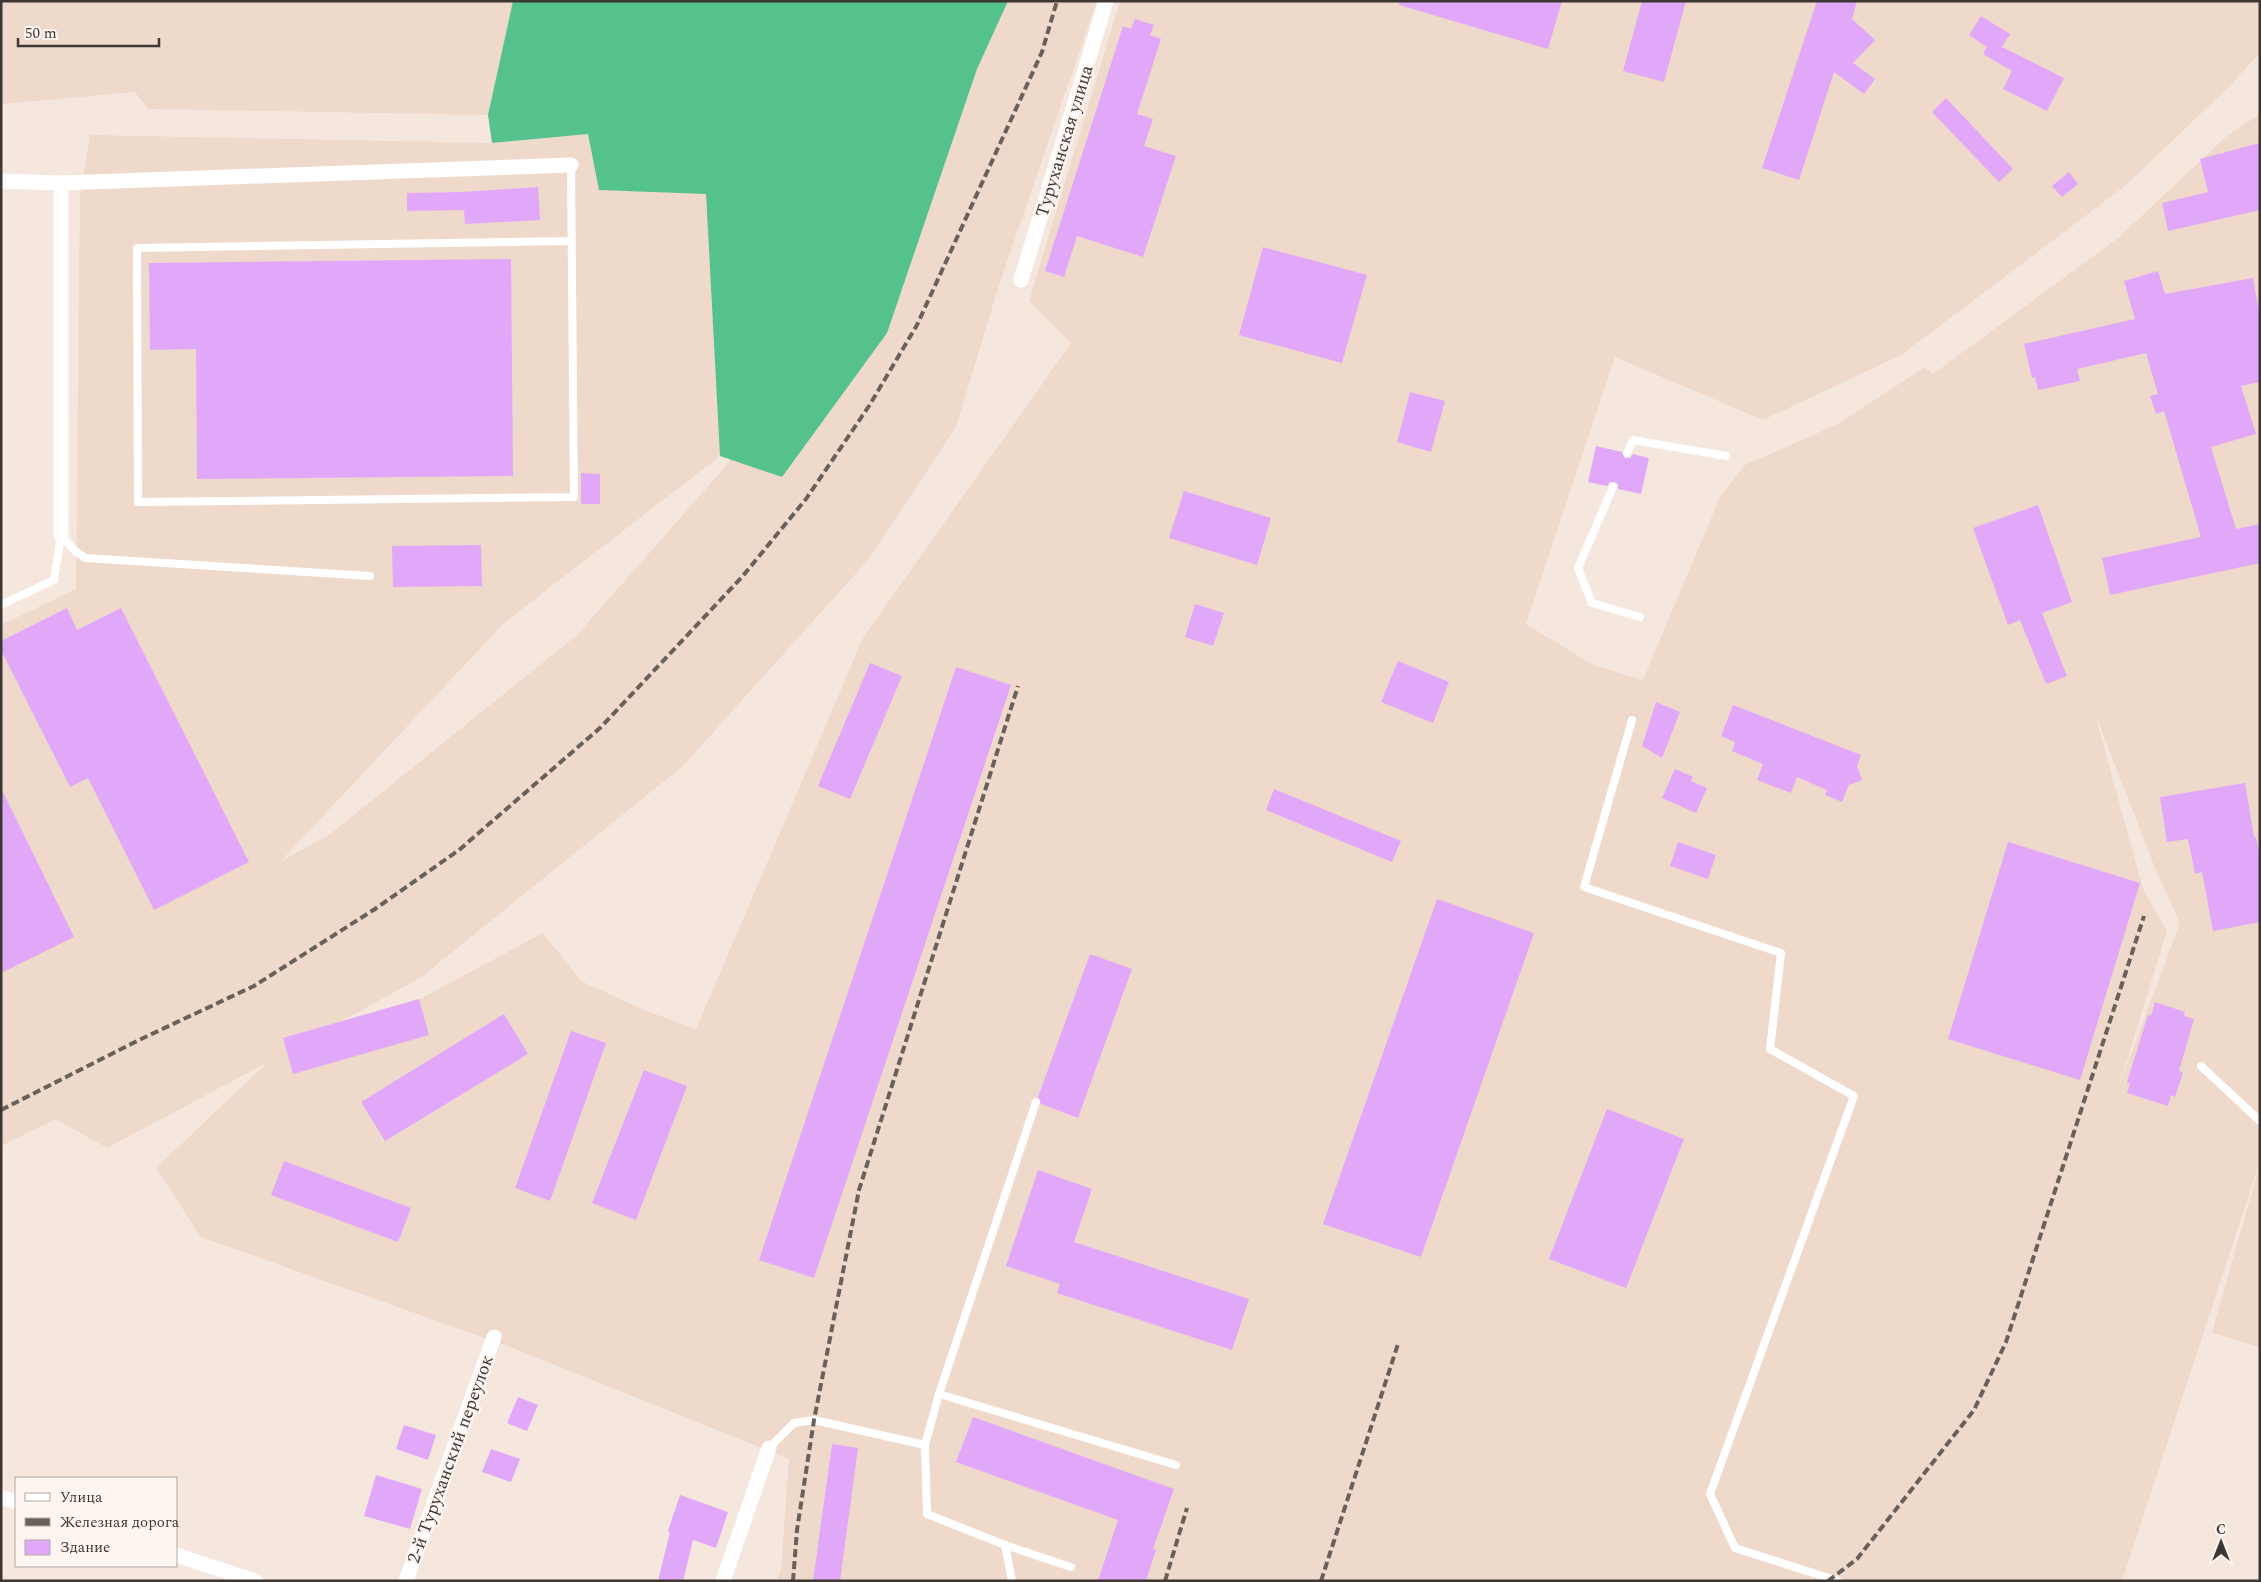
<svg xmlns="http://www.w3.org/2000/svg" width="2261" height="1582" font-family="Spectral,serif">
	<rect width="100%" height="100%" fill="#f6e7de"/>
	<g fill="#efd9cb" fill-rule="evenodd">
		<polygon points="1,1 513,1 488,115 148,109 135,92 1,104"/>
		<path d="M973,1h124l-98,284 -43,142 -87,132 -186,207 -263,212 -100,55 100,-34 123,-66 38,48 63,29 52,19 167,-391 208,-295 -42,-42 91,-300h1140v51l-27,31 -108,103 -224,169 -138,65 -148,-63 -89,267 67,41 50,15 77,-183 25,-32 93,-41 87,-57 8,7 185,-136 110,-103 32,-21v1047l-138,420h-1345l4,-11 8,-111 -276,-111 -312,-111 -45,-69 112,-106 -161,86 -51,-29 -55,27v-521l75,-36 4,-393 10,-61 402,8 96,-9 11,56 107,3 14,263 -215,166 -225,240 49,-27 248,-200 148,-168 81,-114zM2095,714l60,154 25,55 -61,163 48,-155 -24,-42z"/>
		<polygon points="2260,1164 2260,1347 2212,1333"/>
	</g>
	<polygon fill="#55c28e" points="513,1 1008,1 977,69 887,333 782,477 720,456 706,194 599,190 588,134 492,143 488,115"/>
	<g fill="#e1a8fa">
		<polygon points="1400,1 1562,1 1548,49 1399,5"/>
		<polygon points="1642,1 1686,1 1664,82 1623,71"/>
		<polygon points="1817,1 1857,1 1852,19 1875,40 1853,63 1875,79 1864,94 1834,72 1799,180 1762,168"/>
		<polygon points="1981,16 2010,34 2002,47 2064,78 2047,111 2003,89 2012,71 1983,54 1987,47 1969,35"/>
		<polygon points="1135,19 1154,25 1150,35 1161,39 1137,114 1153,119 1144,146 1176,156 1143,257 1077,236 1064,277 1045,271 1123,26 1131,29"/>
		<polygon points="1946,98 2013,169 1999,182 1932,112"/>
		<polygon points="2260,143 2260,210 2168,231 2162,203 2208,192 2200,159"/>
		<polygon points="2069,172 2078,184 2062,197 2052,186"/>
		<polygon points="538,187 540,220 465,224 464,210 407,211 407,193 463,192"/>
		<polygon points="1263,247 1367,275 1342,363 1239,335"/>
		<polygon points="511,259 513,476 197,479 196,349 150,350 149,263"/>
		<polygon points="2158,271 2165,294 2253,278 2260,318 2260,382 2241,386 2256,434 2211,447 2236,529 2260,524 2260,563 2110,595 2102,558 2201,537 2164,411 2156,414 2150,396 2158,394 2146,353 2077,369 2080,381 2038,390 2035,377 2032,378 2024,344 2135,319 2124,281"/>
		<polygon points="1410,392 1445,401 1431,452 1397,442"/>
		<polygon points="1596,446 1622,452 1625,458 1630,458 1633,454 1649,458 1641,494 1618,489 1618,484 1615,482 1610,482 1607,486 1588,482"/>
		<polygon points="581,473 600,474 600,504 581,504"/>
		<polygon points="1184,491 1271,518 1257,565 1169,538"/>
		<polygon points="2038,505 2072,602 2042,613 2067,676 2046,684 2020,620 2008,625 1973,528"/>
		<polygon points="481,545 482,586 393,587 392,546"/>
		<polygon points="1195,604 1224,613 1213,646 1185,637"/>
		<polygon points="67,608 77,630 121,608 249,862 154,910 88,778 70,787 1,650 1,641"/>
		<polygon points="1398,661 1449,682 1433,723 1381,702"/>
		<polygon points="870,663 902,676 850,799 818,786"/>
		<polygon points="956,667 1011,685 814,1278 759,1260"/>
		<polygon points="1656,702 1680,712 1662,758 1642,746"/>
		<polygon points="1733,705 1861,755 1857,766 1862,780 1849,785 1842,802 1825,795 1827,790 1797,777 1791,793 1757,780 1763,764 1732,751 1735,742 1721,736"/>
		<polygon points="1675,769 1693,777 1691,781 1707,788 1696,813 1662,798"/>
		<polygon points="2245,783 2254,837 2256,837 2260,859 2260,922 2213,931 2202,872 2195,874 2188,839 2167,842 2160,797"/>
		<polygon points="1,788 74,937 1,973"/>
		<polygon points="1274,789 1401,841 1392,862 1266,810"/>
		<polygon points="1678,842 1716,855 1708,879 1670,866"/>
		<polygon points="2008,842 2140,883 2080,1080 1948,1039"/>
		<polygon points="1437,899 1534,933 1421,1257 1323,1224"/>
		<polygon points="1090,954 1132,969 1078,1118 1041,1104 1038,1097"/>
		<polygon points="419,999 429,1035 293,1074 283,1038"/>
		<polygon points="2155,1002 2185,1012 2184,1016 2194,1019 2179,1071 2183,1072 2180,1082 2175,1097 2171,1095 2168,1106 2127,1093 2130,1084 2127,1082 2142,1034 2148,1015 2151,1016"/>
		<polygon points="504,1014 528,1054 385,1141 361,1102"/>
		<polygon points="571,1031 606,1043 550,1201 515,1188"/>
		<polygon points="644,1070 687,1086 636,1220 592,1203"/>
		<polygon points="1607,1109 1684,1139 1626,1288 1549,1259"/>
		<polygon points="284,1161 411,1208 398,1242 271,1195"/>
		<polygon points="1038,1170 1092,1189 1074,1242 1249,1299 1232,1350 1057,1293 1060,1284 1006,1266"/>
		<polygon points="518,1397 538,1405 527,1431 507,1423"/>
		<polygon points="973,1417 1174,1489 1153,1549 1156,1550 1146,1581 1098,1581 1118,1520 956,1462"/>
		<polygon points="404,1425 436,1435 428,1460 396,1449"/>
		<polygon points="832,1444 858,1448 840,1581 813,1581"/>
		<polygon points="491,1449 520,1459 511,1482 482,1472"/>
		<polygon points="376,1475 422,1489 410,1529 364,1516"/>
		<polygon points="680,1495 728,1512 716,1548 693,1540 683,1581 658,1581 670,1532 668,1531"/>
	</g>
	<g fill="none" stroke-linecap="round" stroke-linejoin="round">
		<g stroke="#fff" stroke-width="8">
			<path d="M571,165c1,111 2,222 3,332l-436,5 -1,-254 435,-7"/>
			<polyline points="1627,453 1633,440 1726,456"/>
			<polyline points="1613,487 1578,568 1592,603 1640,617"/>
			<polyline points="61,535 74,550 85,558 370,576"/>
			<polyline points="1,605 54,580 61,535"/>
			<polyline points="1632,720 1584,887 1781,953 1770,1049 1854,1096 1710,1494 1735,1548 1838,1581"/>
			<polyline points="2201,1066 2260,1121"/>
			<polyline points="939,1394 1176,1465"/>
			<polyline points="925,1445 927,1514 1005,1545 1071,1567"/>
			<polyline points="769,1448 794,1423 814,1420 925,1445 939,1394 1036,1102"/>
			<polyline points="1005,1545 1012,1581"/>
		</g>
		<g stroke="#fff" stroke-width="15">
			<polyline points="1,181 61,183 571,165"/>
			<polyline points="61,183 61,535"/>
			<polyline points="1021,280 1106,1"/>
			<polyline points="1,1497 16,1502"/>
			<polyline points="176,1555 255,1581"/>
			<polyline points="406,1581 494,1337"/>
			<polyline points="723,1581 769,1448"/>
		</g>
		<g stroke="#68605b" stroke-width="4" stroke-dasharray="8 4" stroke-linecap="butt">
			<polyline points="1,1110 139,1040 254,986 375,909 459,850 600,728 742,577 806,499 869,406 917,325 1042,52 1057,1"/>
			<polyline points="793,1581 797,1530 814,1420 859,1190 1018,686"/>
			<polyline points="1165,1581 1187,1508"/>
			<polyline points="1321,1581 1398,1344"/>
			<polyline points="1828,1581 1857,1559 1974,1410 2006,1342 2144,916"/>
		</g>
	</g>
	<g text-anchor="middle" stroke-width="5" stroke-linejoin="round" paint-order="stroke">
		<g font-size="18" fill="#3d3734" stroke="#fff5f0">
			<text transform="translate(1064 141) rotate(-73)" y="6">Туруханская улица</text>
			<text transform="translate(450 1459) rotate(-70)" y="6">2-й Туруханский переулок</text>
		</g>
	</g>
	<rect width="2261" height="1582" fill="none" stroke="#3d3734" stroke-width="5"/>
	<rect x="15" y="1477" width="162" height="90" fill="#fff5f0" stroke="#b1a9a5"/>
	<rect x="25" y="1493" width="25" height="8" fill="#ffffff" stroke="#b1a9a5"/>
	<text x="60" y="1502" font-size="15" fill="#3d3734">Улица</text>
	<rect x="25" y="1518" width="25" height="8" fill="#68605b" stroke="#b1a9a5"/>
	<text x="60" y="1527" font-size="15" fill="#3d3734">Железная дорога</text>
	<rect x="25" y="1540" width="25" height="15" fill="#e1a8fa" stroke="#b1a9a5"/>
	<text x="60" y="1552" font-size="15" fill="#3d3734">Здание</text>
	<g transform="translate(2221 1542)" stroke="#fff5f0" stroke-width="4" paint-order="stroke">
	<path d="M0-4L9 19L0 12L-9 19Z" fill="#3d3734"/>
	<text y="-8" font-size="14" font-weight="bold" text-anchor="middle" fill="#3d3734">С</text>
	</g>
	<path d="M18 38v8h141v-8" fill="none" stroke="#3d3734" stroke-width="2.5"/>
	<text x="25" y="38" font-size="15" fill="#3d3734" stroke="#fff5f0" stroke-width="4" paint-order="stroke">50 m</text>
</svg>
